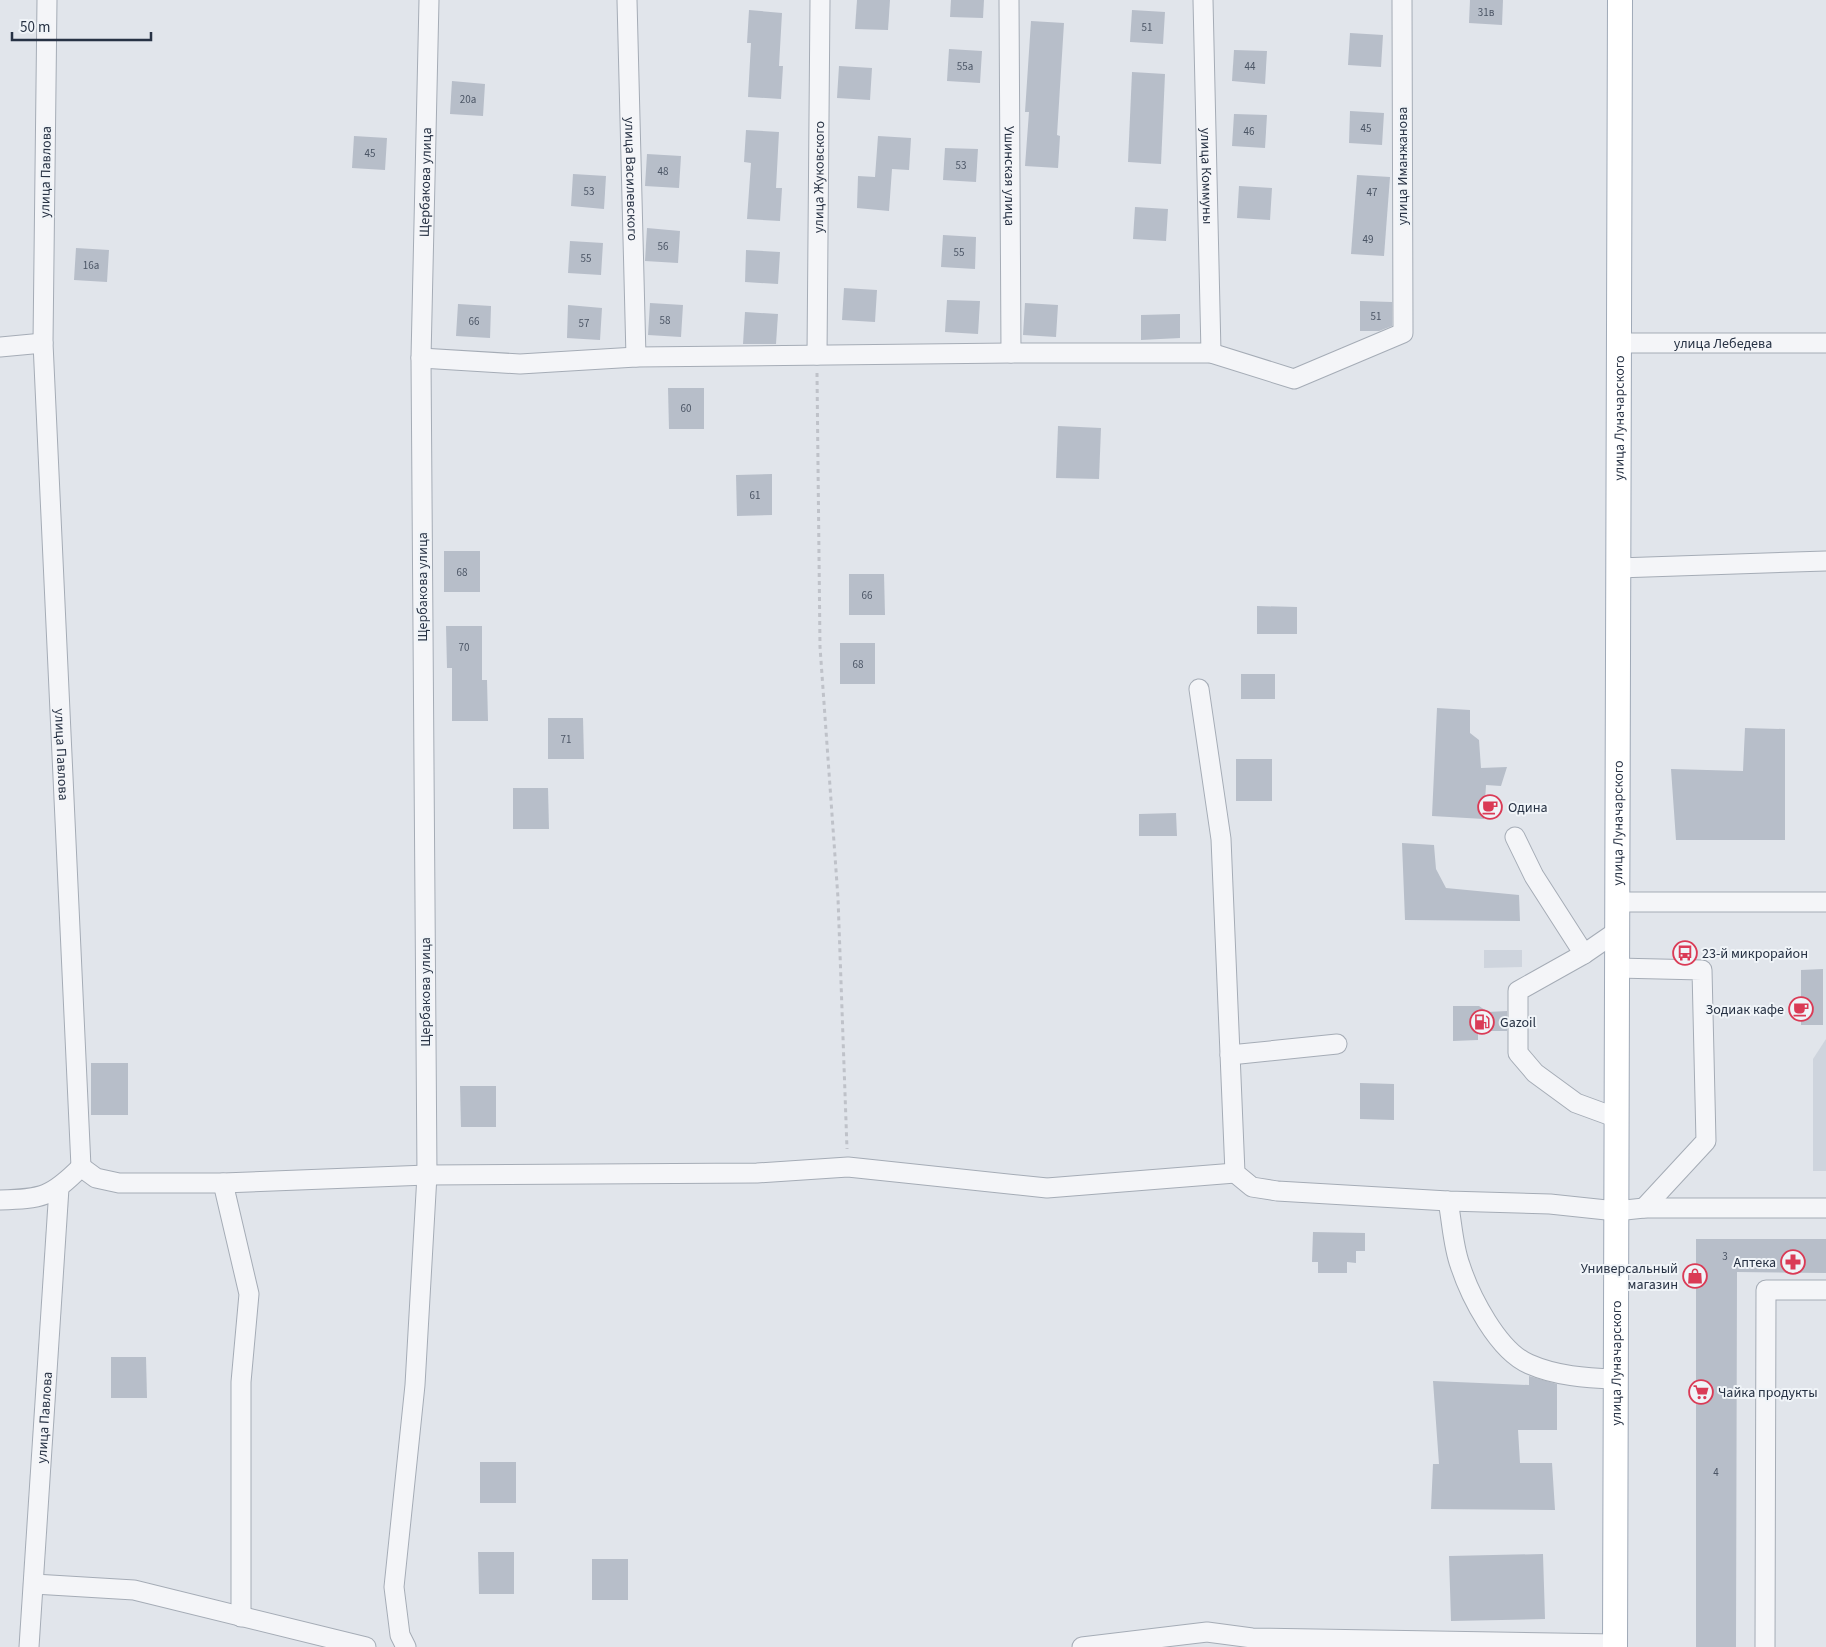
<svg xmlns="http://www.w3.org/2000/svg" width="1826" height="1647" font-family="'Source Sans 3',sans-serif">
	<rect width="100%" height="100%" fill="#e1e5eb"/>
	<g fill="#ced4dd">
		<polygon points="1484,950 1522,950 1522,967 1484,968"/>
		<polygon points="1826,1039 1826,1171 1813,1171 1813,1059"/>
	</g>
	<g fill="#b7bec9">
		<polygon points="857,0 890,0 888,30 855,29"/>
		<polygon points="951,0 984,0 983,18 950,17"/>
		<polygon points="1470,0 1503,0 1502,25 1469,23"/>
		<polygon points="749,10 782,13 779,66 783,66 781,99 748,97 751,43 747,43"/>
		<polygon points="1132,10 1165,12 1163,44 1130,42"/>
		<polygon points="1031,21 1064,23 1057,135 1060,136 1058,168 1025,166 1029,112 1025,112"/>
		<polygon points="1350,33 1383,35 1381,67 1348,65"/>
		<polygon points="949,49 982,51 980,83 947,81"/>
		<polygon points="1234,50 1267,51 1265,84 1232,81"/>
		<polygon points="839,66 872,68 870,100 837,98"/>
		<polygon points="1132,72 1165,74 1161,164 1128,162"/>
		<polygon points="452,81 485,84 483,116 450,114"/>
		<polygon points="1350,111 1384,113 1382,145 1349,143"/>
		<polygon points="1234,114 1267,115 1265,148 1232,146"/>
		<polygon points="746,130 779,132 776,188 782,188 780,221 747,219 751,163 744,162"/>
		<polygon points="354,136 387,138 385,170 352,168"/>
		<polygon points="878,136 911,138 909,170 892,169 889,211 857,208 858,176 875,177"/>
		<polygon points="945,148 978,149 976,182 943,180"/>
		<polygon points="647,154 681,156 679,188 645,186"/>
		<polygon points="573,174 606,176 604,209 571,206"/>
		<polygon points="1357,175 1390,177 1384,256 1351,254"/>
		<polygon points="1239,186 1272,188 1270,220 1237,218"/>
		<polygon points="1135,207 1168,209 1166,241 1133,239"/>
		<polygon points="647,228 680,231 678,263 645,261"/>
		<polygon points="943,235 976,237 975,269 941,267"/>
		<polygon points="570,241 603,243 601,275 568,273"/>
		<polygon points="76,248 109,250 107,282 74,280"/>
		<polygon points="746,250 780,252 778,284 745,282"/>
		<polygon points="844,288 877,290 875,322 842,320"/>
		<polygon points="947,300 980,301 978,334 945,332"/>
		<polygon points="1360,301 1392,302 1392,326 1379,331 1360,331"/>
		<polygon points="650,303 683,305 681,337 648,335"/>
		<polygon points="1025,303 1058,305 1056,337 1023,335"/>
		<polygon points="458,304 491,306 490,338 456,336"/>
		<polygon points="568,305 602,308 600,340 567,338"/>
		<polygon points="745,312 778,314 776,344 743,344"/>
		<polygon points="1180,314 1180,338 1141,340 1141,315"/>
		<polygon points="668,388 704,388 704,429 669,429"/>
		<polygon points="1058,426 1101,428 1099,479 1056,478"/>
		<polygon points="772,474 772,515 737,516 736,475"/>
		<rect x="444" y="551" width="36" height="41"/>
		<polygon points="849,574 884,574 885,615 849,615"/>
		<polygon points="1257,606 1297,607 1297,634 1257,634"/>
		<polygon points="446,626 482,626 482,680 487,680 488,721 452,721 452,668 447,668"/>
		<rect x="840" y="643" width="35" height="41"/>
		<rect x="1241" y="674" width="34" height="25"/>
		<polygon points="1437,708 1470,710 1470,733 1479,740 1481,768 1507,767 1501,786 1486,785 1484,819 1432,816"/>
		<polygon points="548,718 583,718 584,759 548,759"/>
		<polygon points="1745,728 1785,729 1785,840 1676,840 1671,769 1743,771"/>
		<rect x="1236" y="759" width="36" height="42"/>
		<polygon points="513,788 548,788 549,829 513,829"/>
		<polygon points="1176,813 1177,836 1139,836 1139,814"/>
		<polygon points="1402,843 1434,845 1436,869 1446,888 1519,895 1520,921 1405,920"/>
		<polygon points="1823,969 1823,1025 1801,1025 1801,970"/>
		<polygon points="1453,1006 1479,1006 1488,1012 1507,1011 1507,1031 1478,1031 1478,1040 1453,1041"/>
		<rect x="91" y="1063" width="37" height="52"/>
		<polygon points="1360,1083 1394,1084 1394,1120 1360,1119"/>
		<polygon points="460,1086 496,1086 496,1127 461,1127"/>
		<polygon points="1313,1232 1365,1233 1365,1251 1356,1251 1356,1263 1347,1262 1347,1273 1318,1273 1318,1262 1312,1262"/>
		<polygon points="1696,1239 1826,1239 1826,1273 1737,1272 1736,1647 1696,1647"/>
		<polygon points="111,1357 146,1357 147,1398 111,1398"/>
		<polygon points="1529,1376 1557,1384 1557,1430 1518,1430 1520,1463 1552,1463 1555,1510 1431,1509 1433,1464 1439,1464 1433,1381 1529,1385"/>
		<rect x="480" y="1462" width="36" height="41"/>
		<polygon points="478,1552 514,1552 514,1594 479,1594"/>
		<polygon points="1543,1554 1545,1619 1451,1621 1449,1556"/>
		<rect x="592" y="1559" width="36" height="41"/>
	</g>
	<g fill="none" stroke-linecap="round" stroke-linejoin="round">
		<g stroke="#a5acb6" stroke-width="21">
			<g id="minor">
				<path id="s1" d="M47,0l-4,343 38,824"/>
				<path id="s2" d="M627,0l9,357"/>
				<path id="s3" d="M1009,0l2,353"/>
				<path id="s4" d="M1203,0l8,353"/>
				<path id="s5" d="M1619,343h207"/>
				<polyline points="0,347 43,343"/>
				<path id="s6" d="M817,355l3,-355"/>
				<polyline points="421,358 520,364 636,357 1011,353 1211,353 1294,379 1403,333 1402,0"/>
				<polyline points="1618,568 1826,561"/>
				<polyline points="1199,689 1221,839 1235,1173 1252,1187 1277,1191 1448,1201 1550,1204 1616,1211 1644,1208 1826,1208"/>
				<polyline points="1515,837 1534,876 1584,954"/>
				<polyline points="1617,902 1826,902"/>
				<polyline points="1616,932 1584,954 1518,991 1518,1053 1535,1073 1576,1103 1617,1118"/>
				<polyline points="1617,968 1702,970 1706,1141 1644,1208"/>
				<polyline points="1230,1055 1337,1044"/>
				<polyline points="223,1183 249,1294 241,1382 241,1617"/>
				<path d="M0,1200c42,-1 51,-3 81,-33l15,11 23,5h104l204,-8 330,-2 91,-6 199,21 188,-15"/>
				<path d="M1448,1201c4,21 5,45 12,64 10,31 38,86 69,99 27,12 57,14 86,15"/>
				<polyline points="34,1584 134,1590 366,1647"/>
				<path id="s7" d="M29,1647l30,-459"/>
				<path id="s8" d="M406,1647l-6,-12 -6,-48 21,-202 12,-210 -6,-817 8,-358"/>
				<polyline points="1082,1647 1207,1632 1252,1638 1615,1644"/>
				<polyline points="1765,1647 1766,1290 1826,1290"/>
			</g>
		</g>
		<g stroke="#9fa9b7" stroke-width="26">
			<g id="major">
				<path id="s9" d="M1615,1647l5,-1647"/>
			</g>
		</g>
		<polyline stroke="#bfc2c9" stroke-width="3" stroke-dasharray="4 4" stroke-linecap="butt" points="817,373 820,647 838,898 847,1149"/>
		<use href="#minor" stroke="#f4f5f8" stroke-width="19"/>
		<use href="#major" stroke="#fff" stroke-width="24"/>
	</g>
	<defs>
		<g id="cafe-ring" transform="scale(1.25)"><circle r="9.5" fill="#f0f4f8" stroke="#da3b56" stroke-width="1.5"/><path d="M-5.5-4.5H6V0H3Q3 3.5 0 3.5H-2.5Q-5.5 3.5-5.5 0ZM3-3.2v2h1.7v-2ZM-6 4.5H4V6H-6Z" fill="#da3b56"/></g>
		<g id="bus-ring" transform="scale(1.25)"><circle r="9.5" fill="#f0f4f8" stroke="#da3b56" stroke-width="1.5"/><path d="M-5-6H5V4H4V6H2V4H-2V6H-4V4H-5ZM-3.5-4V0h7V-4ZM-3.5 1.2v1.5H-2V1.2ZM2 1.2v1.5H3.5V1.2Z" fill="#da3b56"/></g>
		<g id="fuel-ring" transform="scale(1.25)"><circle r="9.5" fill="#f0f4f8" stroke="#da3b56" stroke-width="1.5"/><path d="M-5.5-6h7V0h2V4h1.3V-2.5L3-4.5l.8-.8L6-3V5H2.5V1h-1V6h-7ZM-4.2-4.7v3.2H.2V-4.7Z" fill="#da3b56"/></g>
		<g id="pharmacy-ring" transform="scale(1.25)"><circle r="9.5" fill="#f0f4f8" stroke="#da3b56" stroke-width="1.5"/><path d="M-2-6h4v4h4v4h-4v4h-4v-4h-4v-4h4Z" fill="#da3b56"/></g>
		<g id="shop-ring" transform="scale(1.25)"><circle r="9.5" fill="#f0f4f8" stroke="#da3b56" stroke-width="1.5"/><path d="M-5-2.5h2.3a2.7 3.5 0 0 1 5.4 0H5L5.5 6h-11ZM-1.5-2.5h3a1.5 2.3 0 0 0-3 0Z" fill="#da3b56"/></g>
		<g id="supermarket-ring" transform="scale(1.25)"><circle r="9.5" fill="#f0f4f8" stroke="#da3b56" stroke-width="1.5"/><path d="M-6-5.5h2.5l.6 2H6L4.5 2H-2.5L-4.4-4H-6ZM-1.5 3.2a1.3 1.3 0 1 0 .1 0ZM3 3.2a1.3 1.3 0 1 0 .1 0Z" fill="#da3b56"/></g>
	</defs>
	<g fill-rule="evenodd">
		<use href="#cafe-ring" x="1490" y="807"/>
		<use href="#bus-ring" x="1685" y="953"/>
		<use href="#cafe-ring" x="1801" y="1009"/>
		<use href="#fuel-ring" x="1482" y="1022"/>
		<use href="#pharmacy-ring" x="1793" y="1262"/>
		<use href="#shop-ring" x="1695" y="1276"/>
		<use href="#supermarket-ring" x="1701" y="1392"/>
	</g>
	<g text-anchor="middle" stroke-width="4" stroke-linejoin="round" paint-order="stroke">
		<g font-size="11" fill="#4b5565">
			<text x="1486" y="16">31в</text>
			<text x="1147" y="31">51</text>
			<text x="965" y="70">55а</text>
			<text x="1250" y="70">44</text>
			<text x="468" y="103">20а</text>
			<text x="1366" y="132">45</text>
			<text x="1249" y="135">46</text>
			<text x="370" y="157">45</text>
			<text x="961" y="169">53</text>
			<text x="663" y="175">48</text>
			<text x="589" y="195">53</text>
			<text x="1372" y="196">47</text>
			<text x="1368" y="243">49</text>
			<text x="663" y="250">56</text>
			<text x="959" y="256">55</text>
			<text x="586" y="262">55</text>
			<text x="91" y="269">16а</text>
			<text x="1376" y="320">51</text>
			<text x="665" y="324">58</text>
			<text x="474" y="325">66</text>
			<text x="584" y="327">57</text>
			<text x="686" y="412">60</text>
			<text x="755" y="499">61</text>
			<text x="462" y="576">68</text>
			<text x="867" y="599">66</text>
			<text x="464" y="651">70</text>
			<text x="858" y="668">68</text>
			<text x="566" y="743">71</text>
			<text x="1725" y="1260">3</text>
			<text x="1716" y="1476">4</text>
		</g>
		<g font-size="14" fill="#273244" stroke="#f0f4f8">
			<text transform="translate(1402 166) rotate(-90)" y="5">улица Иманжанова</text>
			<text transform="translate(45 172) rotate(-89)" y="5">улица Павлова</text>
			<text dy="5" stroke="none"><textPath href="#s3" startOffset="176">Ушинская улица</textPath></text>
			<text dy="5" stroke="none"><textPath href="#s4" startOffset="176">улица Коммуны</textPath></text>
			<text dy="5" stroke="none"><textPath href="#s6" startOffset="178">улица Жуковского</textPath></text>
			<text dy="5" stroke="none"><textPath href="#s2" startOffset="179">улица Василевского</textPath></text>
			<text dy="5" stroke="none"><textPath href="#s8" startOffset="1468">Щербакова улица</textPath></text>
			<text dy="5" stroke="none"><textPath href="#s5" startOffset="104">улица Лебедева</textPath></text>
			<text dy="5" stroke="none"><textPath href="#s9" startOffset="1229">улица Луначарского</textPath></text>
			<text transform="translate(422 587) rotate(-90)" y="5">Щербакова улица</text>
			<text dy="5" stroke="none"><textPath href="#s1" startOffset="755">улица Павлова</textPath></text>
			<text dy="5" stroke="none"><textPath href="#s9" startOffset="824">улица Луначарского</textPath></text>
			<text transform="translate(425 992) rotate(-90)" y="5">Щербакова улица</text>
			<text dy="5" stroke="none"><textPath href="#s9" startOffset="284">улица Луначарского</textPath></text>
			<text dy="5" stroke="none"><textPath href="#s7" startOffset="230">улица Павлова</textPath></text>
		</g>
		<g font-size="14" fill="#273244" stroke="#f0f4f8" text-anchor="start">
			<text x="1508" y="812">Одина</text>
			<text x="1702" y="958">23-й микрорайон</text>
			<text x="1784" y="1014" text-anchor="end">Зодиак кафе</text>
			<text x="1500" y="1027">Gazoil</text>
			<text x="1776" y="1267" text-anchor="end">Аптека</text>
			<text x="1678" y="1273" text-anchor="end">Универсальный<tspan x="1678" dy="16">магазин</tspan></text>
			<text x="1718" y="1397">Чайка продукты</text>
		</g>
	</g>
	<path d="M12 32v8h139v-8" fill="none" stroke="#273244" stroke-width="2.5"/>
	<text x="20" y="32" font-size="15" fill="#273244" stroke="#f0f4f8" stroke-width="4" paint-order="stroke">50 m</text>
</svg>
